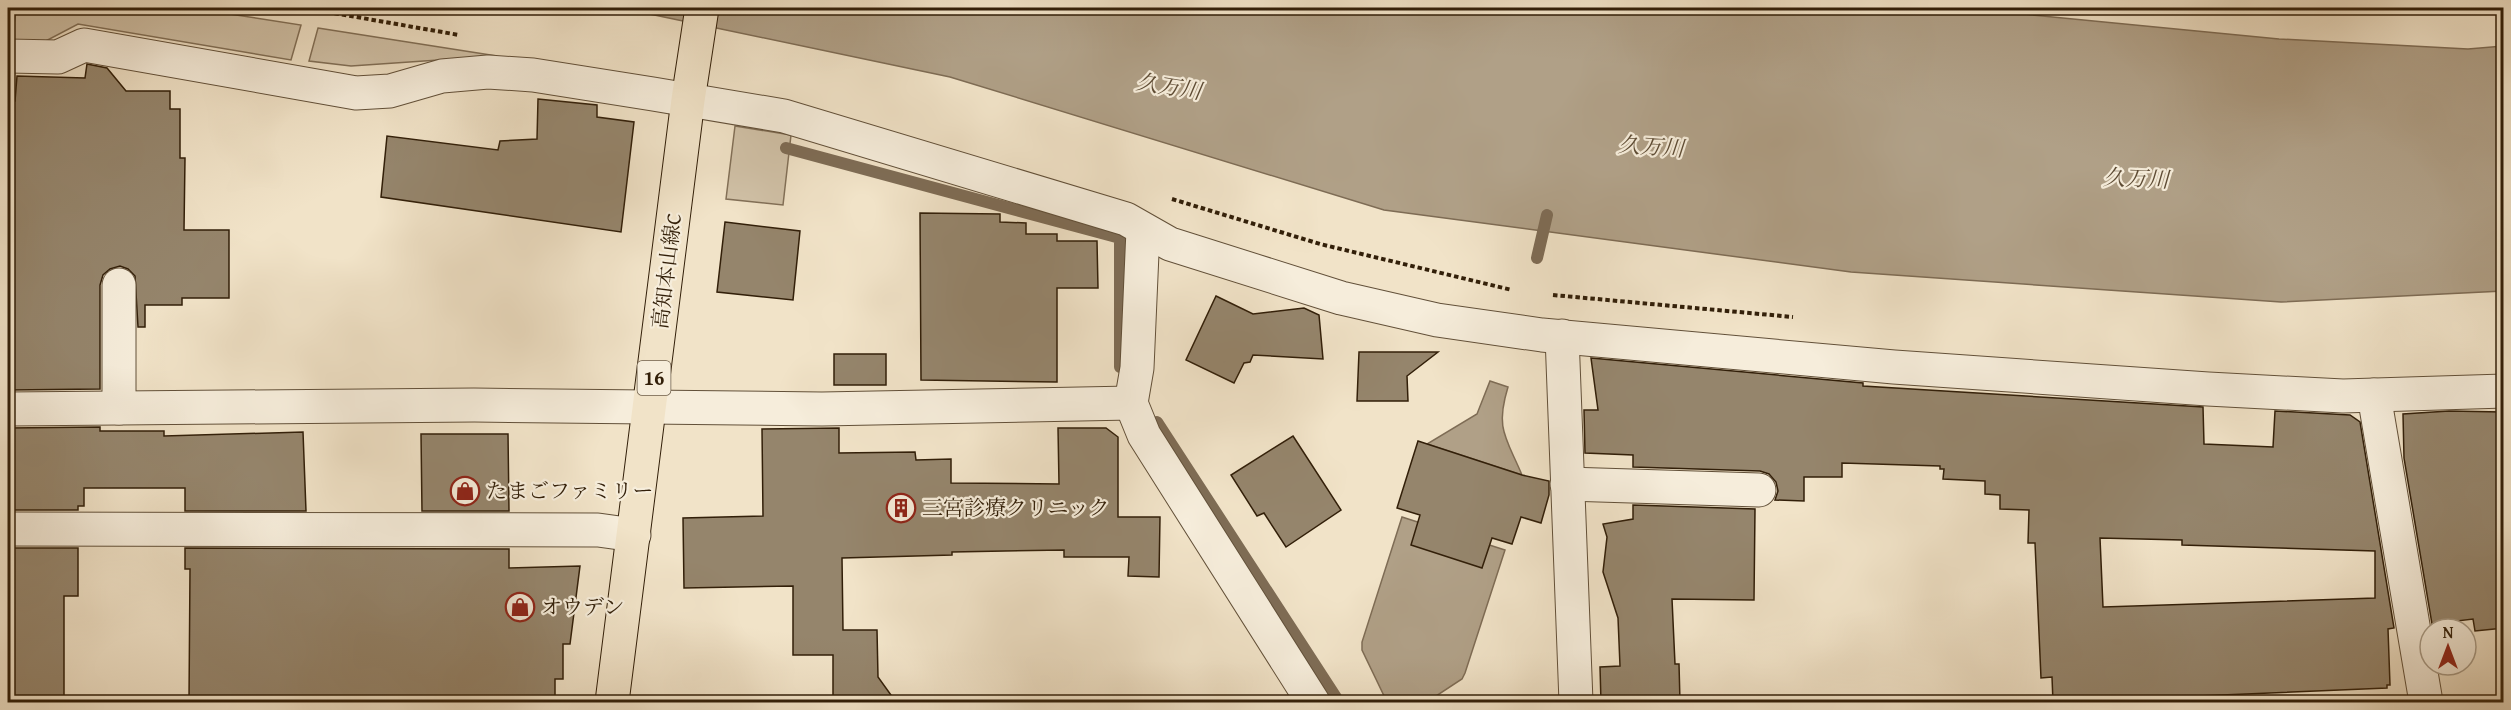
<svg xmlns="http://www.w3.org/2000/svg" width="2511" height="710" font-family="'Gentium Book Plus','Noto Serif JP',serif">
	<rect width="100%" height="100%" fill="#f1e3c8"/>
	<filter id="stains"><feTurbulence type="fractalNoise" baseFrequency=".00333" numOctaves="4"/><feColorMatrix values="0 0 0 0 .2 0 0 0 0 .09 0 0 0 0 .02 0 0 0 .5 -.17"/></filter>
	<radialGradient id="worn" r=".72"><stop offset=".6" stop-color="#630" stop-opacity="0"/><stop offset="1" stop-color="#630" stop-opacity=".3"/></radialGradient>
	<g fill="#d1c2a8" stroke="#827058" stroke-width="1.5">
		<polygon points="59,8 190,8 301,25 291,60 78,24 42,43 12,40 16,9 49,14"/>
		<polygon points="318,28 497,56 351,66 309,61"/>
		<polygon points="735,126 791,135 783,205 726,199"/>
	</g>
	<g fill="#b0a087" stroke="#7e6c55" stroke-width="1.5">
		<polygon points="621,8 1961,8 2279,39 2468,49 2503,46 2503,291 2281,302 1851,272 1384,210 950,77"/>
		<path d="M1490,381l18,6c-13,42 -2,50 14,88l-95,-31 50,-30z"/>
		<polygon points="1402,517 1505,550 1465,673 1462,679 1427,702 1387,702 1362,650 1362,642"/>
	</g>
	<g fill="none" stroke-linecap="round" stroke-linejoin="round">
		<g stroke="#7e6c55" stroke-width="12">
			<polyline points="786,148 1120,238 1120,367"/>
			<polyline points="1537,258 1547,215"/>
			<polyline points="1157,422 1339,702"/>
		</g>
	</g>
	<g fill="#95856c" stroke="#321f09" stroke-width="1.5" fill-rule="evenodd">
		<polygon points="87,64 107,68 126,91 170,91 170,109 180,109 180,158 185,158 184,230 229,230 229,298 182,298 182,305 145,305 145,327 138,327 135,276 128,269 120,266 110,269 103,275 100,285 100,389 8,390 8,101 15,101 17,76 85,78"/>
		<polygon points="538,99 597,105 597,117 634,122 621,232 381,197 387,136 498,150 500,141 537,139"/>
		<polygon points="920,213 1000,214 1000,222 1026,223 1026,234 1057,234 1057,241 1097,241 1098,288 1057,288 1057,382 921,380"/>
		<polygon points="725,222 800,231 793,300 717,292"/>
		<polygon points="1216,296 1253,314 1304,308 1319,315 1323,359 1253,355 1250,362 1244,363 1234,383 1186,360"/>
		<polygon points="1359,352 1438,352 1407,376 1408,401 1357,401"/>
		<rect x="834" y="354" width="52" height="31"/>
		<path d="M1591,358l272,25v3l340,21 1,37 69,3 2,-36 75,4 10,7 34,206 -6,1 2,56h-3v3l-334,14 -1,-25 -11,1 -6,-135h-7l1,-33 -29,-1v-14l-15,-1v-13l-42,-2 1,-10h-4v-3l-98,-3v14h-38v24l-29,-1 3,-9 -2,-9 -7,-8 -9,-3 -127,-4v-12l-48,-2 -1,-43h14zM2100,538l82,2v5l193,6v47l-272,9z"/>
		<polygon points="2449,411 2502,412 2504,628 2475,631 2473,619 2432,624 2404,458 2403,414"/>
		<polygon points="100,427 100,431 164,431 164,436 303,432 306,511 185,511 185,488 84,488 84,506 78,506 78,510 8,510 8,428"/>
		<polygon points="839,428 839,453 915,452 916,460 951,459 951,483 1059,484 1058,428 1106,428 1118,437 1118,517 1160,517 1159,577 1128,576 1129,557 1064,557 1064,550 952,552 952,555 842,558 843,630 877,630 878,677 896,702 833,702 833,655 793,655 793,586 684,588 683,518 763,516 762,429"/>
		<polygon points="421,434 508,434 509,511 422,511"/>
		<polygon points="1293,436 1341,510 1286,547 1264,513 1257,516 1231,475"/>
		<polygon points="1418,441 1522,475 1549,481 1549,495 1541,523 1521,517 1512,544 1492,538 1482,568 1411,545 1420,515 1397,508"/>
		<polygon points="1633,505 1755,509 1754,600 1672,599 1675,664 1679,664 1680,702 1601,702 1600,667 1620,666 1618,618 1603,572 1607,537 1603,524 1633,519"/>
		<polygon points="8,548 78,548 78,596 64,596 64,702 8,702"/>
		<polygon points="185,548 509,549 509,568 580,566 570,644 563,644 563,679 555,679 555,702 189,702 190,569 185,569"/>
	</g>
	<g fill="none" stroke-linecap="round" stroke-linejoin="round">
		<g stroke="#625039" stroke-width="35">
			<g id="street">
				<polyline points="8,56 58,57 84,45 356,93 390,91 442,76 488,72 533,75 653,94 784,116 1126,219 1170,244 1341,298 1437,320 1542,335 1894,367 2208,389 2343,396 2504,391"/>
				<polyline points="1143,230 1137,368 1131,403 1144,435 1313,702"/>
				<polyline points="119,285 119,408"/>
				<polyline points="1562,336 1576,702"/>
				<polyline points="2374,395 2426,702"/>
				<polyline points="8,409 474,405 822,409 1131,403"/>
				<polyline points="1567,484 1759,490"/>
				<polyline points="8,529 598,530 634,535"/>
			</g>
		</g>
		<g stroke="#321f09" stroke-width="35">
			<polyline id="primary" points="612,702 688,100 702,8"/>
		</g>
		<g stroke="#321f09" stroke-width="4" stroke-dasharray="4.5 3" stroke-linecap="butt">
			<polyline points="305,8 459,35"/>
			<polyline points="1172,199 1320,244 1512,290"/>
			<polyline points="1553,295 1793,317"/>
		</g>
		<use href="#street" stroke="#f6eddb" stroke-width="33"/>
		<use href="#primary" stroke="#f1e3c8" stroke-width="33"/>
	</g>
	<defs>
		<g id="shop-ring" transform="scale(1.5)"><circle r="9.5" fill="#f6eddb" stroke="#8f2418" stroke-width="1.5"/><path d="M-5-2.5h2.3a2.7 3.5 0 0 1 5.4 0H5L5.5 6h-11ZM-1.5-2.5h3a1.5 2.3 0 0 0-3 0Z" fill="#8f2418"/></g>
		<g id="building-ring" transform="scale(1.5)"><circle r="9.5" fill="#f6eddb" stroke="#8f2418" stroke-width="1.5"/><path d="M-4-6H4V6H1V3H-1V6H-4ZM-2.5-4.3h1.7v1.8h-1.7ZM.8-4.3h1.7v1.8H.8ZM-2.5-1h1.7V.8h-1.7ZM.8-1h1.7V.8H.8Z" fill="#8f2418"/></g>
	</defs>
	<g fill-rule="evenodd">
		<use href="#shop-ring" x="465" y="491"/>
		<use href="#building-ring" x="901" y="508"/>
		<use href="#shop-ring" x="520" y="607"/>
	</g>
	<g text-anchor="middle" stroke-width="4.5" stroke-linejoin="round" paint-order="stroke">
		<rect fill="#f6eddb" stroke="#6d5d48" stroke-width="1.5" x="637.5" y="361" width="33" height="34" rx="4.5"/>
		<g font-size="20" font-weight="bold" fill="#321f09">
			<text x="654" y="385">16</text>
		</g>
		<g font-size="21" fill="#321f09" stroke="#f6eddb">
			<text transform="translate(667 271) rotate(-83)" y="7">高知本山線C</text>
		</g>
		<g font-size="21" fill="#321f09" stroke="#f6eddb" text-anchor="start">
			<text x="486" y="498">たまごファミリー</text>
			<text x="922" y="515">三宮診療クリニック</text>
			<text x="541" y="614">オウデン</text>
		</g>
		<g font-size="22" font-style="italic" fill="#5e4c35" stroke="#f6eddb">
			<text transform="translate(1169 86) rotate(9)" y="8">久万川</text>
			<text transform="translate(1651 146) rotate(4)" y="8">久万川</text>
			<text transform="translate(2136 178) rotate(2)" y="8">久万川</text>
		</g>
	</g>
	<rect width="2511" height="710" fill="none" stroke="#f1e3c8" stroke-width="30"/>
	<rect x="9" y="9" width="2493" height="692" fill="none" stroke="#321f09" stroke-width="3"/>
	<rect x="15" y="15" width="2481" height="680" fill="none" stroke="#321f09" stroke-width="1.5"/>
	<g transform="translate(2448 647)"><circle r="28" fill="#f6eddb" stroke="#a89b87" stroke-width="1.5"/>
	<path d="M0-4.5L10 22L0 15L-10 22Z" fill="#8f2418"/>
	<text y="-9" font-size="16" font-weight="bold" text-anchor="middle" fill="#321f09">N</text>
	</g>
	<rect width="100%" height="100%" filter="url(#stains)"/>
	<rect width="100%" height="100%" fill="url(#worn)"/>
</svg>
